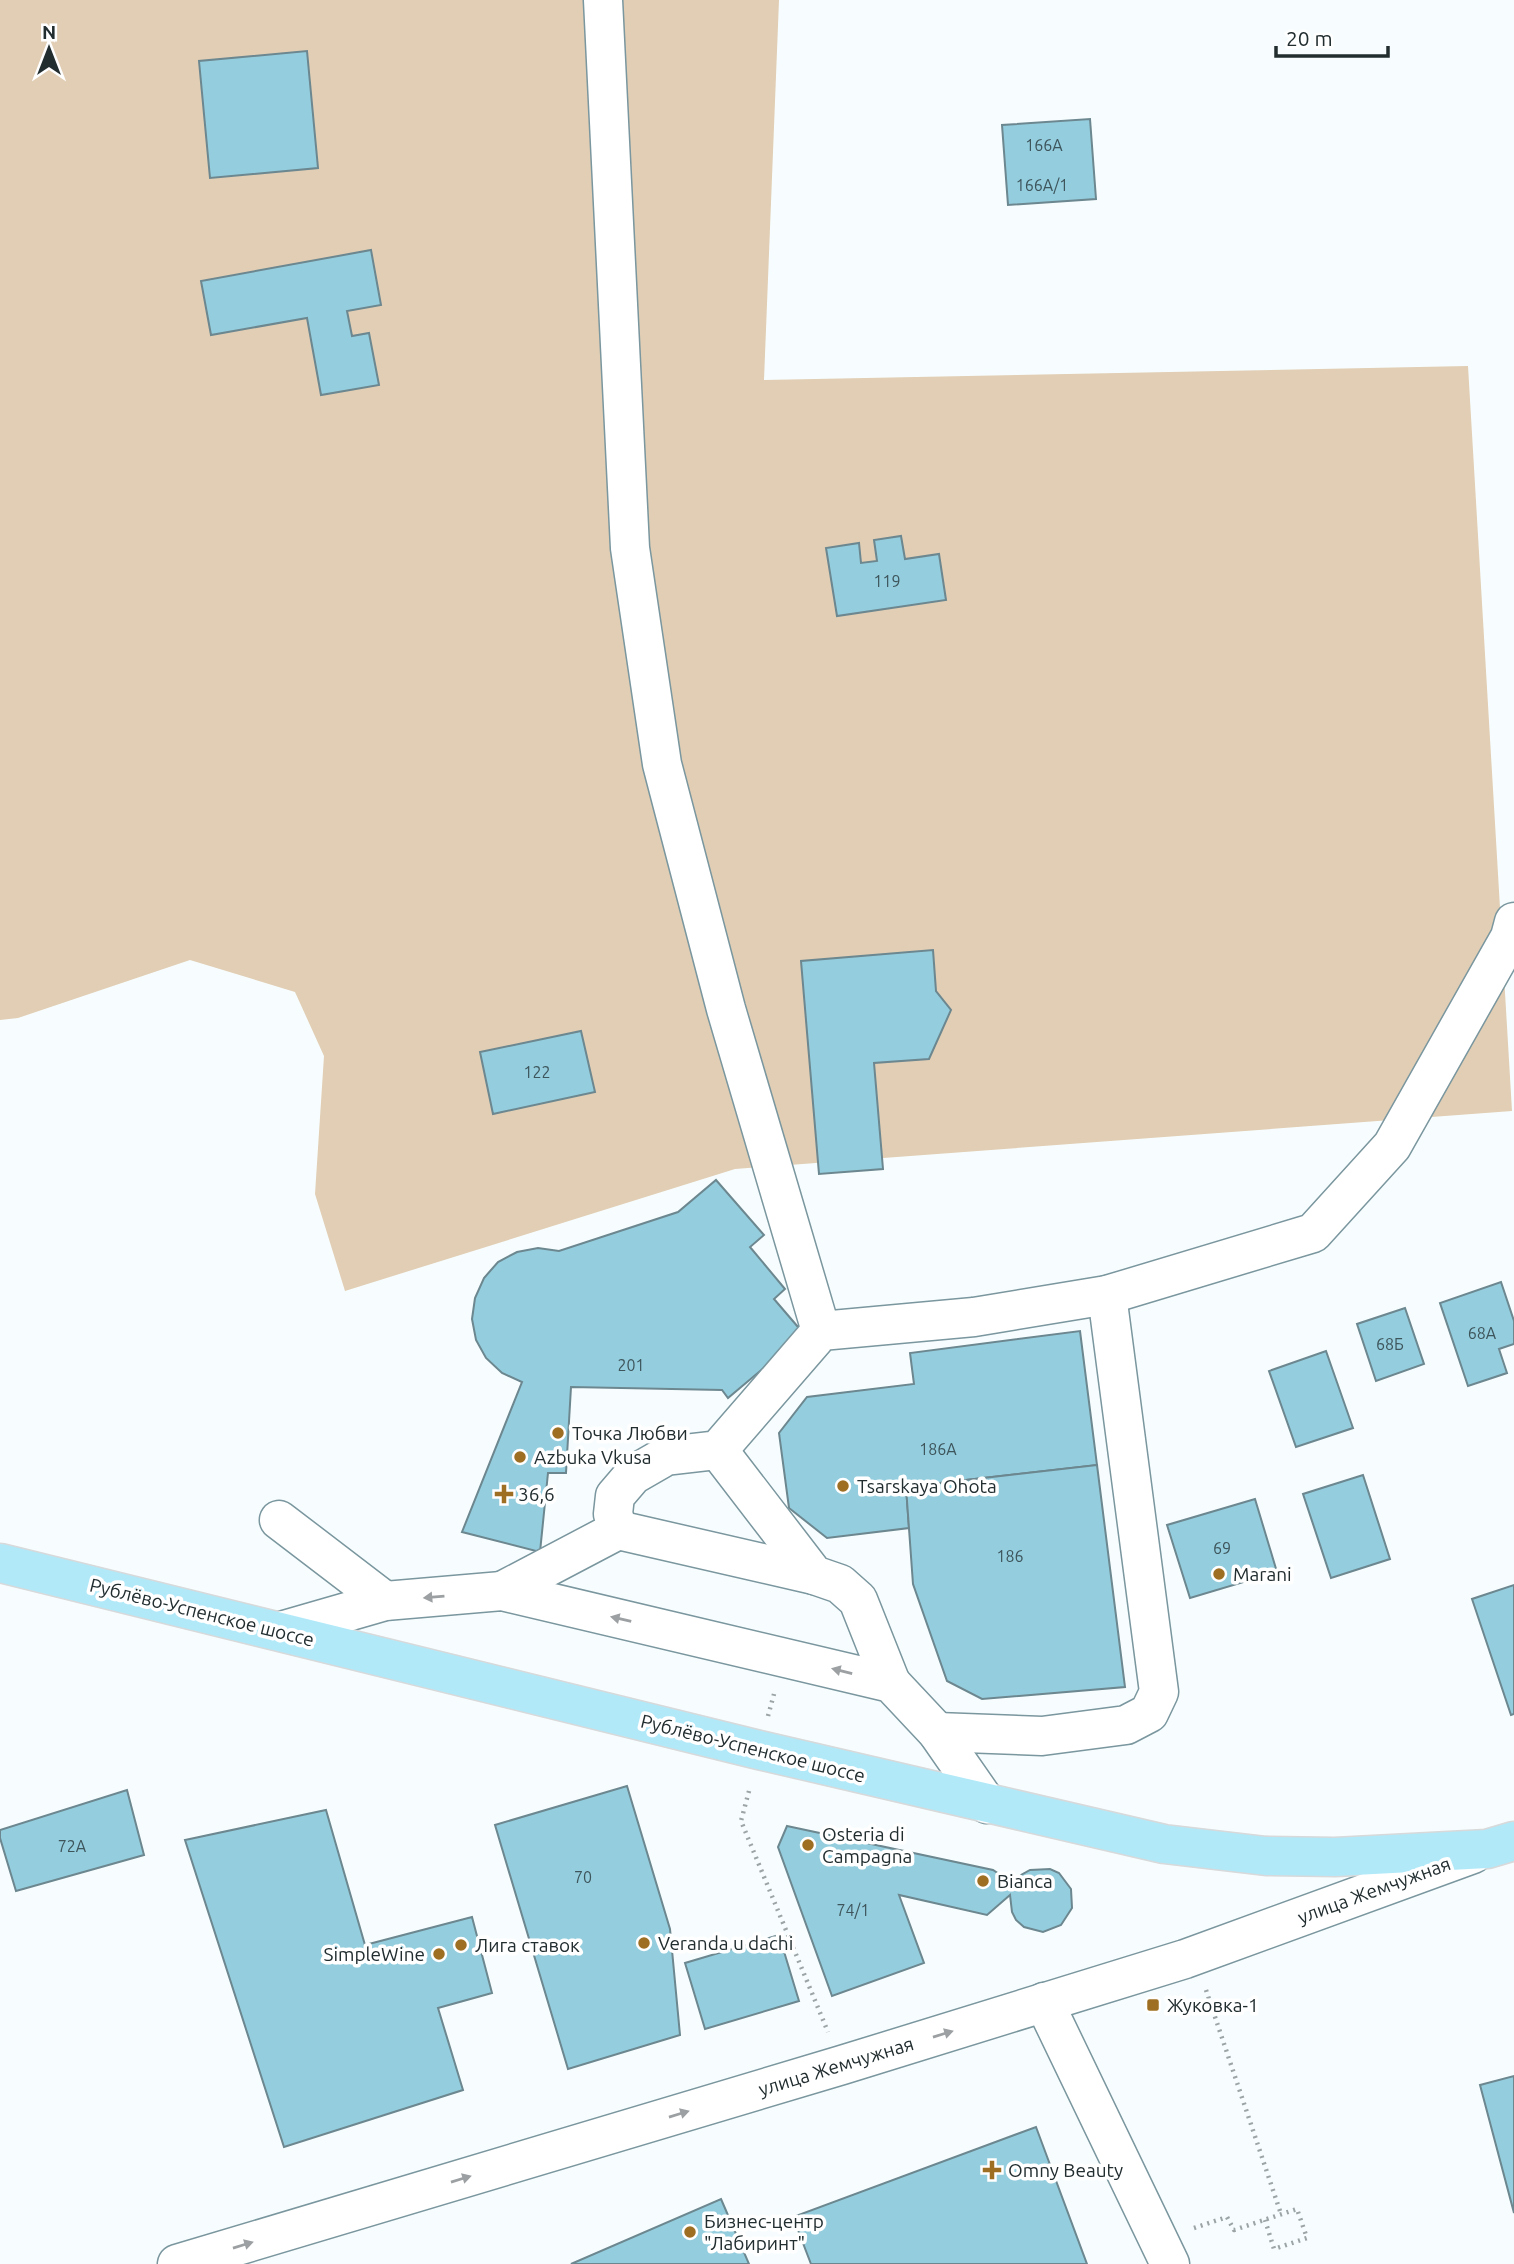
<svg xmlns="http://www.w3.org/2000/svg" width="1514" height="2264" font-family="Ubuntu,sans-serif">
	<rect width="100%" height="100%" fill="#f7fdfe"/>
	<polygon fill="#e1ceb4" points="0,0 779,0 764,380 1468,366 1512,1111 735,1169 345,1291 315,1194 324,1056 295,992 190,960 18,1018 0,1020"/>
	<g fill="#94cede" stroke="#6c878f" stroke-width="2">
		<polygon points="307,51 318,168 210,178 199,61"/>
		<polygon points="1090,119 1096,199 1008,205 1002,125"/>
		<polygon points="371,250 381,305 347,311 352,336 369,333 379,385 321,395 307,318 211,335 201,281"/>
		<polygon points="901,536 905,559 939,554 946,600 837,616 826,548 859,543 861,563 877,561 874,540"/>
		<polygon points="933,950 936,991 951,1010 929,1059 874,1063 883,1169 819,1174 801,961"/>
		<polygon points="581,1031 595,1092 493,1114 480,1052"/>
		<polygon points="716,1180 764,1235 750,1247 785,1289 774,1299 804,1334 728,1398 722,1390 571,1387 566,1473 548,1473 540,1552 462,1532 522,1382 502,1373 486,1358 476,1340 472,1319 475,1298 484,1278 498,1262 517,1252 538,1248 559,1251 678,1212"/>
		<polygon points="1501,1282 1514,1321 1514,1344 1499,1349 1507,1373 1468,1386 1440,1303"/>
		<polygon points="1405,1308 1424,1364 1376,1381 1357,1324"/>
		<polygon points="1080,1331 1097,1465 906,1487 909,1528 827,1538 789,1508 779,1433 807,1397 914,1384 910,1353"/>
		<polygon points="1326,1351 1353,1428 1296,1447 1269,1371"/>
		<polygon points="1097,1465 1125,1687 982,1699 947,1681 913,1584 906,1487"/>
		<polygon points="1363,1475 1390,1559 1331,1578 1303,1494"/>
		<polygon points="1255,1499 1277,1572 1190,1598 1167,1525"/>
		<polygon points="1514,1585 1514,1714 1511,1715 1472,1599"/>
		<polygon points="627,1786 670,1929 680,2035 568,2069 495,1825"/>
		<polygon points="127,1790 144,1855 16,1891 0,1838 0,1830"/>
		<polygon points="326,1810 365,1945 472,1917 492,1993 438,2008 463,2090 284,2147 185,1840"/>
		<polygon points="787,1826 993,1870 1014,1884 1021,1875 1030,1870 1050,1869 1059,1873 1071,1889 1072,1908 1061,1925 1043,1932 1024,1927 1016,1920 1012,1912 1010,1895 987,1915 899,1895 924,1963 832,1996 778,1847"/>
		<polygon points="779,1935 799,2001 705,2029 685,1963"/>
		<polygon points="1514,2076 1514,2213 1480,2085"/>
		<polygon points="1036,2127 1087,2264 811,2264 793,2217"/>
		<polygon points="721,2199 749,2264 571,2264"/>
	</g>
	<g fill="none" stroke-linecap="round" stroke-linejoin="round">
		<g stroke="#7a969e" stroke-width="41">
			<g id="minor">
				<polyline points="603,0 630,548 662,764 726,1009 821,1331"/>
				<polyline points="718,1450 814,1575 840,1584 858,1600 891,1683"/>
				<polyline points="279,1520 385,1601"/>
				<polyline points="618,1530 814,1575"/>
				<polyline points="502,1591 618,1530 613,1514 615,1496 633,1475 666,1456 718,1450 821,1331 974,1317 1107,1295 1313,1233 1392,1146 1510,937 1514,922"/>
				<polyline points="281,1631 385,1601 502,1591 891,1683 937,1732 987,1804"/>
				<polyline points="937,1732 1042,1736 1126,1725 1149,1713 1159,1692 1107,1295"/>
				<polyline points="1044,2002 1170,2264"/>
				<polyline points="177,2264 842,2065 1185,1959 1473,1854"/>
			</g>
		</g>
		<g stroke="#d7d9da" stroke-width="41">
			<polyline id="major" points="0,1563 759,1750 1164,1844 1266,1856 1335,1857 1487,1849 1514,1841"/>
		</g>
		<g stroke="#9ca4a6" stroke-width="4.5" stroke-dasharray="2 5" stroke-linecap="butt">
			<polyline points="768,1716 774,1694"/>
			<polyline points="749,1791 741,1821 828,2032"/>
			<polyline points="1206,1990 1281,2214"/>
			<polyline points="1194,2228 1227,2217 1234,2230 1297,2209 1307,2238 1274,2249 1265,2220"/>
		</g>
		<use href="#minor" stroke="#fff" stroke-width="38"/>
		<use href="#major" stroke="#b2e9f9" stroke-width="38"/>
	</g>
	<defs><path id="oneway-solid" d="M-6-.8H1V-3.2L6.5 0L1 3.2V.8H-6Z" transform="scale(1.75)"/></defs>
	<g fill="#9ca0a2">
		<use href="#oneway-solid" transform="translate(434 1597) rotate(175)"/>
		<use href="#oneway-solid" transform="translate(621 1619) rotate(-167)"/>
		<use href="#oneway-solid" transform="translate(842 1671) rotate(-166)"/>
		<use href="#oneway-solid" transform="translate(943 2034) rotate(-17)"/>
		<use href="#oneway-solid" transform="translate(679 2114) rotate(-17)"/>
		<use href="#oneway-solid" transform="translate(461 2179) rotate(-17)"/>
		<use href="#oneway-solid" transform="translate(243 2245) rotate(-17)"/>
	</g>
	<g fill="#9e6f22" stroke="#fff" stroke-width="2.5">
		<circle cx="558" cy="1433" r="7"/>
		<circle cx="520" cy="1457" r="7"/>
		<circle cx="843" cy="1486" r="7"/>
		<path d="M500.5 1483.5h7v7h7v7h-7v7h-7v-7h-7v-7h7z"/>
		<circle cx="1219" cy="1574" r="7"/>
		<circle cx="808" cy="1845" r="7"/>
		<circle cx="983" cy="1881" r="7"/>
		<circle cx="644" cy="1943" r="7"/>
		<circle cx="461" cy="1945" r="7"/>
		<circle cx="439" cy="1954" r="7"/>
		<rect x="1146" y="1998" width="14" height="14" rx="3.5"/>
		<path d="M988.5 2159.5h7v7h7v7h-7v7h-7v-7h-7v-7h7z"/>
		<circle cx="690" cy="2232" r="7"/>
	</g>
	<g text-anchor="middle" stroke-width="7" stroke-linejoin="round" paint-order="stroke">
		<g font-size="16" fill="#3e555c">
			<text x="1044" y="151">166А</text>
			<text x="1042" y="191">166А/1</text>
			<text x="887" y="587">119</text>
			<text x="537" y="1078">122</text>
			<text x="1482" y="1339">68А</text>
			<text x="1390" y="1350">68Б</text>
			<text x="631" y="1371">201</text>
			<text x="938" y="1455">186А</text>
			<text x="1222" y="1554">69</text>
			<text x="1010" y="1562">186</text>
			<text x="72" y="1852">72А</text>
			<text x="583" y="1883">70</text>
			<text x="853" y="1916">74/1</text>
		</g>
		<g font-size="19" fill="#222d30" stroke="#fff" text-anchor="start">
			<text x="572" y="1440">Точка Любви</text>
			<text x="534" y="1464">Azbuka Vkusa</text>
			<text x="857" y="1493">Tsarskaya Ohota</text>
			<text x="518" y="1501">36,6</text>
			<text x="1233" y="1581">Marani</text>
			<text x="822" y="1841">Osteria di<tspan x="822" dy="22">Campagna</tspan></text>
			<text x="997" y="1888">Bianca</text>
			<text x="658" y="1950">Veranda u dachi</text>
			<text x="475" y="1952">Лига ставок</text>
			<text x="425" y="1961" text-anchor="end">SimpleWine</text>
			<text x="1167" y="2012">Жуковка-1</text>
			<text x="1008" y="2177">Omny Beauty</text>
			<text x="704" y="2228">Бизнес-центр<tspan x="704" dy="22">"Лабиринт"</tspan></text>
		</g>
		<g font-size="19" fill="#222d30" stroke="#fff">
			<text transform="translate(202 1612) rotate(14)" y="7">Рублёво-Успенское шоссе</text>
			<text transform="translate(753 1748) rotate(14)" y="7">Рублёво-Успенское шоссе</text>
			<text transform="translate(1374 1890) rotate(-20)" y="7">улица Жемчужная</text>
			<text transform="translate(836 2066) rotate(-17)" y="7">улица Жемчужная</text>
		</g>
	</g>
	<g transform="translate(49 49)" stroke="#ffffff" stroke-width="5" paint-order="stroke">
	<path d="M0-5L12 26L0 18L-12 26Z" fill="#222d30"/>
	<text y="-10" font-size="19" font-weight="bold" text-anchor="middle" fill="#222d30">N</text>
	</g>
	<path d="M1276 46v10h112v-10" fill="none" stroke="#222d30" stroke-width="3.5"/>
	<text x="1286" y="46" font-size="21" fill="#222d30" stroke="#ffffff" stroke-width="5" paint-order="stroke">20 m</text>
</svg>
